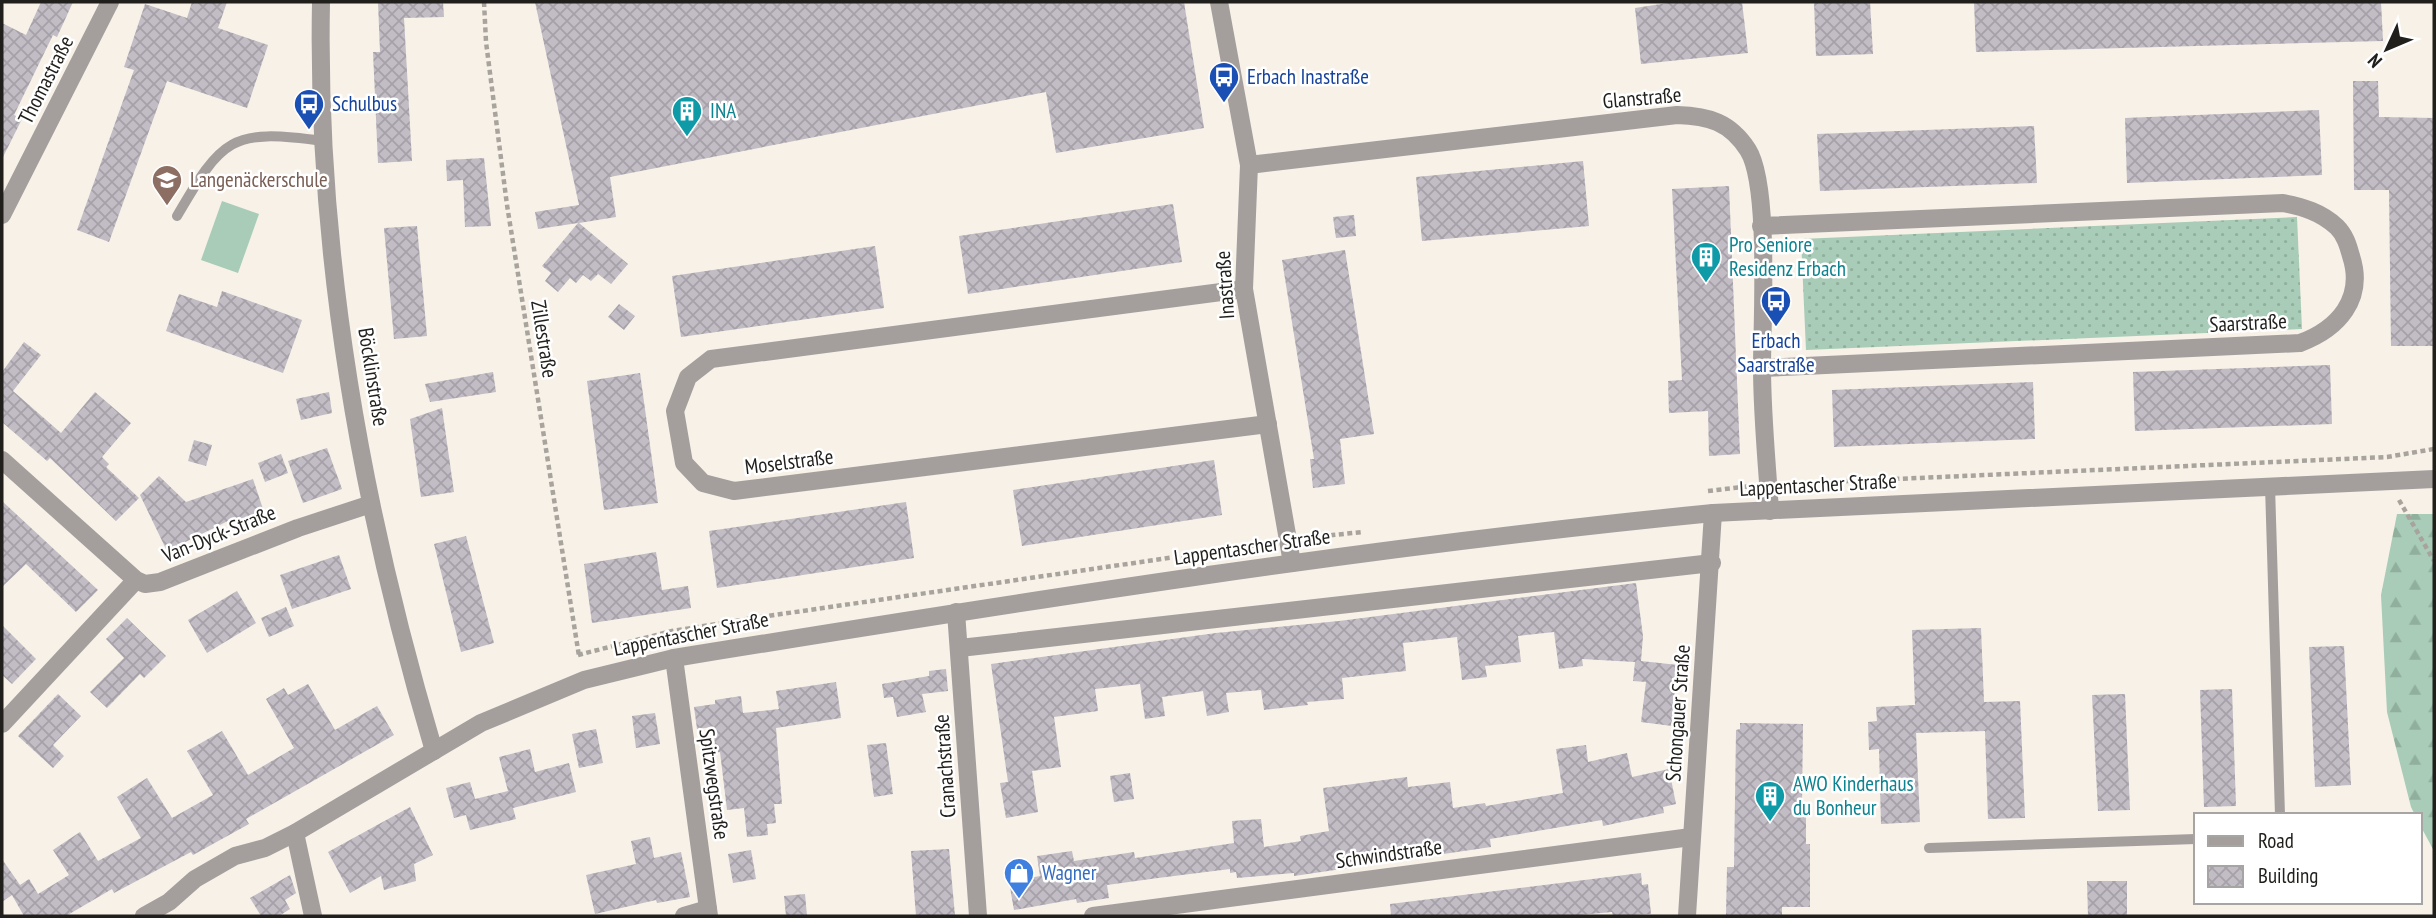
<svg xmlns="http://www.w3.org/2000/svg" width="2436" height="918" font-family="'PT Sans Narrow',sans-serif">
	<defs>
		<pattern id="grass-dots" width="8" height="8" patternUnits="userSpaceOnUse" patternTransform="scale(1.75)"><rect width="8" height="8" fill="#a8ccb7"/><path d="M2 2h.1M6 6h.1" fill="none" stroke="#90af9d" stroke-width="1.8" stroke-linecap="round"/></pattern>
		<pattern id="forest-firs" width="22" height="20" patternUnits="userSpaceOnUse" patternTransform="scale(1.75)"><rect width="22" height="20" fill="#a8ccb7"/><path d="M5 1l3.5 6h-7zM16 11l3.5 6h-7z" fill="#90af9d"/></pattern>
		<pattern id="building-cross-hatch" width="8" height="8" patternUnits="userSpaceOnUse" patternTransform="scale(1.75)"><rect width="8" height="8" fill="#c2bcc5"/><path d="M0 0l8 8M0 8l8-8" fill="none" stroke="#a6a1a9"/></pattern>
	</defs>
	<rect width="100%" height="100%" fill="#f7f1e8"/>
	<polygon fill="url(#grass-dots)" points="2297,217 2302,329 1806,350 1801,239"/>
	<polygon fill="url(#forest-firs)" points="2397,514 2434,514 2434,851 2420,825 2420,815 2415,815 2411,807 2387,712 2381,595"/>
	<polygon fill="#a8ccb7" points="222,201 259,214 238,273 201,260"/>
	<g fill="url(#building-cross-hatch)">
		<polygon points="41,2 73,2 57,37 53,35 14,115 22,119 2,159 2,23 26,35"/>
		<polygon points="192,2 227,2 218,28 268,45 247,108 167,81 109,242 77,230 134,70 124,67 145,4 187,18"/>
		<polygon points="378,2 443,2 444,17 404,18 412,161 378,163 373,52 380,52"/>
		<polygon points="535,2 1184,2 1204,128 1056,153 1046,92 610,177 616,217 579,223 628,264 611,284 598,274 591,281 583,275 576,283 570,278 558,292 545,281 551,273 542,266 578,223 538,229 535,212 579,205"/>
		<polygon points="1674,2 1742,2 1748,53 1641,64 1635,8"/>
		<polygon points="1814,2 1870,2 1873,54 1816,56"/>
		<polygon points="1974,2 2381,2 2383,41 1976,52"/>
		<polygon points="2353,81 2378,81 2379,117 2434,118 2434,346 2391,346 2389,190 2354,190"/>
		<polygon points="2319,110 2322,175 2127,183 2125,118"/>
		<polygon points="2034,126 2037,183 1820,191 1817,134"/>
		<polygon points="484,158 491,226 465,227 463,180 447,181 446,160"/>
		<polygon points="1583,161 1589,226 1422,241 1416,177"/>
		<polygon points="1729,186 1740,454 1709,456 1708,411 1669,413 1668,381 1682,380 1672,189"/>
		<polygon points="1173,204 1182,262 968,294 959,236"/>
		<polygon points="1354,215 1356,236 1336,238 1333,217"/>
		<polygon points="417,226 427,336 394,339 384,228"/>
		<polygon points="875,246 884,308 681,337 672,276"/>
		<polygon points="1345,250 1374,434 1340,439 1345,484 1313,488 1310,459 1314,459 1282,260"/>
		<polygon points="222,291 302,320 283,373 166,331 179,294 217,307"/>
		<polygon points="619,304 635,316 624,330 608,317"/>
		<polygon points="24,342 41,355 13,391 61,433 95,392 131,423 102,457 109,464 106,467 139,498 116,521 50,458 47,461 2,422 2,372"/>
		<polygon points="2330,365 2332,424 2135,431 2133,372"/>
		<polygon points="493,372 496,392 430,402 425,384"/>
		<polygon points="640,373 658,503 604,510 587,381"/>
		<polygon points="2033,382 2035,439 1834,447 1832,390"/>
		<polygon points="329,392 332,413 301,420 296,399"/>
		<polygon points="442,408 454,492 421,497 410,419"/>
		<polygon points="194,440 212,445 206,466 188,461"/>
		<polygon points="327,448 342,489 303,503 288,461"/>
		<polygon points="281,454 288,473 265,482 258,463"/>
		<polygon points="1214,460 1222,515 1022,546 1013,490"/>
		<polygon points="159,476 186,502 253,479 264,512 231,523 230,520 167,551 140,495"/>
		<polygon points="2,501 98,590 76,612 26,564 2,587"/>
		<polygon points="906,502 914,558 717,588 709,531"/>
		<polygon points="466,536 494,643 461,652 434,544"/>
		<polygon points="656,552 662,590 688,586 691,608 592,623 584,564"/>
		<polygon points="339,555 351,589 292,609 280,575"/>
		<polygon points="1636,583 1643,636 1641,661 1678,665 1672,726 1641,722 1646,682 1633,681 1635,662 1582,659 1583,666 1559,669 1554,632 1518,636 1521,662 1485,666 1487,677 1462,680 1457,637 1403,643 1406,671 1342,678 1344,699 1307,702 1308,705 1264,710 1261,690 1226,693 1229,712 1207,716 1203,691 1162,697 1165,716 1145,719 1140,684 1095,689 1098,711 1054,717 1061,767 1032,771 1038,812 1006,818 1000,783 1008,782 991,664 1216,633 1339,621"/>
		<polygon points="237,591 256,623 207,653 188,620"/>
		<polygon points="286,607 294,626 269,637 261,618"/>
		<polygon points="127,618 166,656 144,678 140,674 107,708 90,692 124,658 106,639"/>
		<polygon points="2,625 36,659 12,684 2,675"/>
		<polygon points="1981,628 1984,702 2020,701 2025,818 1988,819 1985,731 1916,733 1920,822 1881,824 1879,749 1869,750 1868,722 1877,721 1876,707 1915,705 1912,630"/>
		<polygon points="2344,646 2351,785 2315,787 2309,647"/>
		<polygon points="946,669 948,691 922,694 926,712 897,717 893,697 884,698 882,684 929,676 929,671"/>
		<polygon points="836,682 841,718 776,728 782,804 774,804 776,823 767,824 768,835 747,837 744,808 727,810 720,752 716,753 713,727 697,729 694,707 715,704 715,700 741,696 743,713 779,709 776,691"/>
		<polygon points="308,684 335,730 377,706 394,735 246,819 249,824 193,855 191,852 114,893 112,889 66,916 24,916 12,895 2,902 2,859 20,885 29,879 38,894 69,875 53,850 80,832 98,861 141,838 117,797 147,778 172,818 213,795 187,751 222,731 248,775 294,748 266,699 284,688 288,695"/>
		<polygon points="2232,689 2236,806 2204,807 2200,690"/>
		<polygon points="58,694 81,716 53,745 64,756 53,768 18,736"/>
		<polygon points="2125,694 2130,810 2098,811 2092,695"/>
		<polygon points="655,713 660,744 636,748 632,716"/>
		<polygon points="1740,723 1803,724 1802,803 1806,803 1806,844 1810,844 1810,907 1782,907 1782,915 1726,915 1727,867 1734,867 1736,730 1740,729"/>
		<polygon points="596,729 603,763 579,768 572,734"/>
		<polygon points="886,743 893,794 874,797 867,745"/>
		<polygon points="1586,745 1588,762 1627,753 1632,777 1669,769 1676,804 1663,807 1664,813 1603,826 1602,820 1490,839 1491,847 1294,876 1294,873 1237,878 1236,872 1230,873 1230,869 1158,878 1107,885 1109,898 1077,903 1076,899 1014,910 1009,882 1040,876 1037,856 1072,851 1074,861 1134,852 1135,858 1234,843 1232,821 1261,819 1264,847 1301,841 1300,836 1329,831 1323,788 1407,777 1408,787 1450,782 1453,808 1485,803 1486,806 1563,793 1556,749"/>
		<polygon points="530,749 535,772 569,763 576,792 513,808 516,819 470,830 466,815 454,818 446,788 470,782 475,799 508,791 499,757"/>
		<polygon points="1130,773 1134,799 1114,802 1110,776"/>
		<polygon points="410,807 433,855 414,864 416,881 384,890 381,876 350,893 328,852"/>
		<polygon points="650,837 654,858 681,852 690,897 657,903 656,900 595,914 586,875 636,864 631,841"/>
		<polygon points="949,849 955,916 916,916 911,851"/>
		<polygon points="751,850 756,879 733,883 728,854"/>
		<polygon points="1641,873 1642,885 1648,884 1651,914 1613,916 1612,912 1569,916 1391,916 1390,904"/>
		<polygon points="290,875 296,893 285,900 290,909 279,916 261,916 250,898"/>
		<polygon points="2087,881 2127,881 2127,916 2088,916"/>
		<polygon points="805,894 807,916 786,916 784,896"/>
	</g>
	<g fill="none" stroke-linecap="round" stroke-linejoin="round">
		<g stroke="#a8a49d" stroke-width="4.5" stroke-dasharray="5 3.5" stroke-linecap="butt">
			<polyline points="484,2 486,42 507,205 579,656"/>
			<polyline points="1784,484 2387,457 2434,449"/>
			<polyline points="1708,491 1751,486"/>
			<polyline points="2399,500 2434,561"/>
			<polyline points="1305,538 1362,532"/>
			<polyline points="578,655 672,631 754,618 1272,543"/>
		</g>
		<g stroke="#a49f9d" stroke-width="10">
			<path d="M177,216c45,-77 53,-88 145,-75"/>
			<polyline points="2270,486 2280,815"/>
			<polyline points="1929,848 2196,839"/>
		</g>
		<g stroke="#a49f9d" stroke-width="18">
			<path d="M321,2c-5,253 41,507 113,749"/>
			<polyline points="1219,2 1249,165 1244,289 1292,563"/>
			<path d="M1249,165l428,-50c32,1 53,7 71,35 22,35 14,171 14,217 0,48 5,96 8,144"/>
			<polyline points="2,215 110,2"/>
			<path d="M1761,226l522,-23c20,4 38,9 54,24 8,8 11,18 14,29 14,43 -13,73 -51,87l-538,25"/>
			<polyline points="1244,289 711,359 688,377 675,411 684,463 703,483 734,491 1268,424"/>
			<polyline points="2,460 136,580 145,584 160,582 298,528 371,504"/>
			<polyline points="956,612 978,916"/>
			<polyline points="960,648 1712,563"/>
			<polyline points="674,658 709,916"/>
			<polyline points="2,724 136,580"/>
			<polyline points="295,833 313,916"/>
			<path d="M144,916l25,-14 26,-23 40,-23 30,-8 30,-15 186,-110 103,-43 90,-22c345,-56 691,-111 1039,-145l721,-34"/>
			<polyline points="684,916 708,909"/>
			<polyline points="1093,916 1691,837"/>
			<polyline points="1687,916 1713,513"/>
		</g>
	</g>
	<defs>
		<g id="bus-pin" transform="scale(1.575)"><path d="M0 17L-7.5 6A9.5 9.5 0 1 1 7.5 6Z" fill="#1a4fb4" stroke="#fff"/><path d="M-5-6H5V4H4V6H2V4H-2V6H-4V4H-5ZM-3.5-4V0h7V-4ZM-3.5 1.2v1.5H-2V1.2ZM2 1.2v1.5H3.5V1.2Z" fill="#fff"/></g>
		<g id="building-pin" transform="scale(1.575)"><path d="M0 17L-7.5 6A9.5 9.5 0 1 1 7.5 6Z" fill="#0f9aa8" stroke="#fff"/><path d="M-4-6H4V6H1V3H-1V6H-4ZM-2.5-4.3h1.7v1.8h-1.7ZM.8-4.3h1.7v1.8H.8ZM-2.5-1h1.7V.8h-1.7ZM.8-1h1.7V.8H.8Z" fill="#fff"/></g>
		<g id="school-pin" transform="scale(1.575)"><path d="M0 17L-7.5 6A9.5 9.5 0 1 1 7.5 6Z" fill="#8d6e63" stroke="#fff"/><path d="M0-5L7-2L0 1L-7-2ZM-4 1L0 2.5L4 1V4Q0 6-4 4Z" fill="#fff"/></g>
		<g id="shop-pin" transform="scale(1.575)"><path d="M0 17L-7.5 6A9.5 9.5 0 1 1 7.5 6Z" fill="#3f7fe0" stroke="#fff"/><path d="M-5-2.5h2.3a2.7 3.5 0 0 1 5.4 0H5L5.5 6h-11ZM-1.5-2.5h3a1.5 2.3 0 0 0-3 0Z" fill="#fff"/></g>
	</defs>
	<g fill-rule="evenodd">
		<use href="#bus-pin" x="1224" y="77"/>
		<use href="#bus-pin" x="309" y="104"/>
		<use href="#building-pin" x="687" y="111"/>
		<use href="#school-pin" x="167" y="180"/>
		<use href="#building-pin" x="1706" y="257"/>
		<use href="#bus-pin" x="1776" y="301"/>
		<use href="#building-pin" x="1770" y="796"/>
		<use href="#shop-pin" x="1019" y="873"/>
	</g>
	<g text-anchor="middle" stroke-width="5" stroke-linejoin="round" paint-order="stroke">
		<g font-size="21" fill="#164399" stroke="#fff" text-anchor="start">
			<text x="1247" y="84">Erbach Inastraße</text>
			<text x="332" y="111">Schulbus</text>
			<text x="1776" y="348" text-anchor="middle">Erbach<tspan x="1776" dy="24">Saarstraße</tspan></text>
		</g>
		<g font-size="21" fill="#211f1c" stroke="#fff">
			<text transform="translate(46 80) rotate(-63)" y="7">Thomastraße</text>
			<text transform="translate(1642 98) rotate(-5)" y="7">Glanstraße</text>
			<text transform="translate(1225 285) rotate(-94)" y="7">Inastraße</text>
			<text transform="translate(2248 323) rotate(-3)" y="7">Saarstraße</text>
			<text transform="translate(544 339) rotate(81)" y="7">Zillestraße</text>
			<text transform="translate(373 377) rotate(81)" y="7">Böcklinstraße</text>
			<text transform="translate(789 462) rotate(-7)" y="7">Moselstraße</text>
			<text transform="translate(1818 485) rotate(-3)" y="7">Lappentascher Straße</text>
			<text transform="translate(219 534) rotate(-22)" y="7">Van-Dyck-Straße</text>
			<text transform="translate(1252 547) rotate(-8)" y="7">Lappentascher Straße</text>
			<text transform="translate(691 634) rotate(-11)" y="7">Lappentascher Straße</text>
			<text transform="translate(1678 713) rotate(-86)" y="7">Schongauer Straße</text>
			<text transform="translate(945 766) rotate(-94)" y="7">Cranachstraße</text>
			<text transform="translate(714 784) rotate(82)" y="7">Spitzwegstraße</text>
			<text transform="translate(1389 854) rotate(-8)" y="7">Schwindstraße</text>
		</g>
		<g font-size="21" fill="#0d838f" stroke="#fff" text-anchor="start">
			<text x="710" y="118">INA</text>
			<text x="1729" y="252">Pro Seniore<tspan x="1729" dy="24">Residenz Erbach</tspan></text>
			<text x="1793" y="791">AWO Kinderhaus<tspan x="1793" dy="24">du Bonheur</tspan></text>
		</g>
		<g font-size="21" fill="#785e54" stroke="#fff" text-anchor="start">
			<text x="190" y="187">Langenäckerschule</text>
		</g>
		<g font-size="21" fill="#366cbe" stroke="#fff" text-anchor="start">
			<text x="1042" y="880">Wagner</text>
		</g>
	</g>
	<rect width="2436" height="918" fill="none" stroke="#211f1c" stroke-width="7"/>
	<rect x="2194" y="813" width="228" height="91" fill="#ffffff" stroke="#a6a5a4" stroke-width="2"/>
	<rect x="2208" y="836" width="35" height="10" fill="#a49f9d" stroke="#a6a5a4" stroke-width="2"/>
	<text x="2258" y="848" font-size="21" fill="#211f1c">Road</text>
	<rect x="2208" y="866" width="35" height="21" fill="url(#building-cross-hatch)" stroke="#a6a5a4" stroke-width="2"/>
	<text x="2258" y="883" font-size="21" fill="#211f1c">Building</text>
	<g transform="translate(2387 49) rotate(226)" stroke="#ffffff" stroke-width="5" paint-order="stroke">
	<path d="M0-5L12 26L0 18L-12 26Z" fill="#211f1c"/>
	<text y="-10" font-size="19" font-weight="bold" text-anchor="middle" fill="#211f1c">N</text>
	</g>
</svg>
